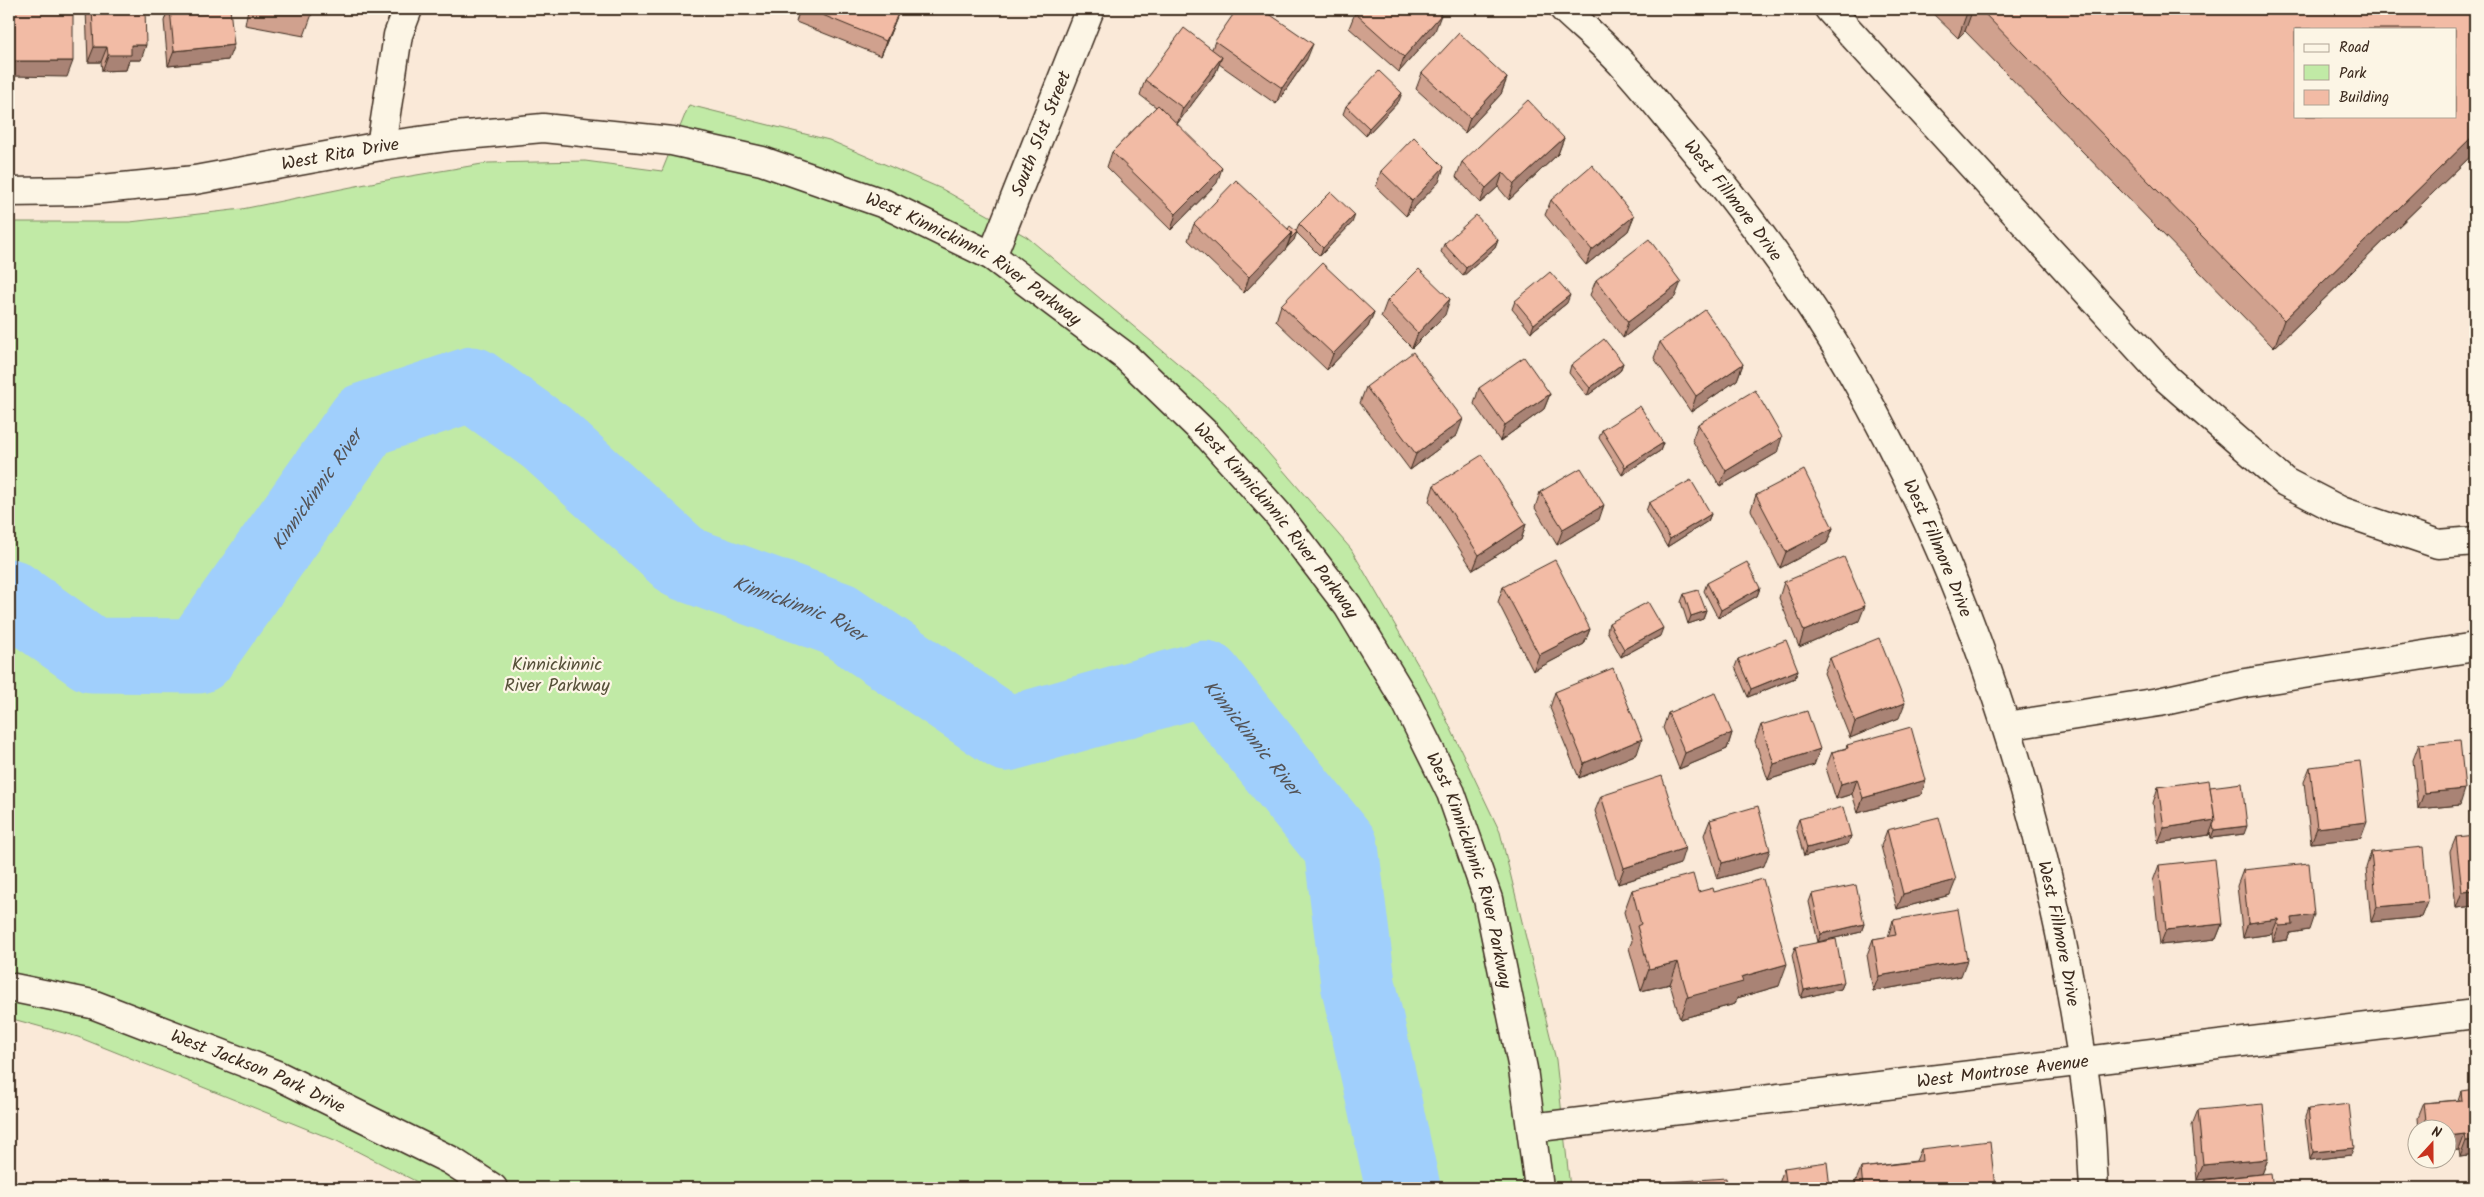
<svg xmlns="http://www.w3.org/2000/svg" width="2484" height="1197" font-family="Kalam,sans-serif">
	<rect width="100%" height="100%" fill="#fae9d8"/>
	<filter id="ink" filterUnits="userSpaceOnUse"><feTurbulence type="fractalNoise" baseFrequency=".02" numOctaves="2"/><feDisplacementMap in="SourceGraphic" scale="10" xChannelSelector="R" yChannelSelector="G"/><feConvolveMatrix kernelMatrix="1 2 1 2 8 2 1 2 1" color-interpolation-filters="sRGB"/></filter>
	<g filter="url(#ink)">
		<polygon fill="#c1eaa6" stroke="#7e8a62" points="689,105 829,140 942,189 1027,237 1226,404 1351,549 1432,689 1500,832 1556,1060 1570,1188 429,1188 337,1141 78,1037 9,1018 9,222 130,222 242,209 381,181 488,163 585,161 662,171"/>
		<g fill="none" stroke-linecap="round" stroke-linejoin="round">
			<path stroke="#a0cffc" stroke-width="75" id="s1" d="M9,596l83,59 106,1 167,-236 107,-36 75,54 137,125 154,56 169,115 198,-56 136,169 17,136 45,205"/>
			<g stroke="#3b2a1e" stroke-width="31">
				<g id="minor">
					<path id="s2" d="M1564,9c19,18 40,35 58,55 21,22 40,47 60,71 62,74 122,154 170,238 127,222 204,475 236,729 4,28 4,58 6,86"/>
					<polyline points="1829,9 2167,379 2285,482 2341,511 2438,544 2475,541"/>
					<polyline points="381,146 398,35 408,9"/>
					<path id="s3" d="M9,192l72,-1 114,-11 186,-34 74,-10 88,-8 129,13 90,20 123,43 107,52 133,100 84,81 68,76 71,93 58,96 45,91 37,106 35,170 16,119"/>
					<path id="s4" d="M992,256l98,-247"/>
					<polyline points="2006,726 2159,702 2245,683 2475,647"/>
					<path id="s5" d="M9,987l83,17 185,71 173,85 43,28"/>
					<path id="s6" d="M1531,1128l944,-114"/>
				</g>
			</g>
			<use href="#minor" stroke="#fcf5e5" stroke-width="28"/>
		</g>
		<g fill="#d0a18e" stroke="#3b2a1e">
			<polygon points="86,9 145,9 141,60 129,60 126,70 102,71 101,62 88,62"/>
			<polygon points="168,9 230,9 228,60 168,66 164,21"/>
			<polygon points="248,9 313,9 312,14 304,36 245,25"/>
			<polygon points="800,9 900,9 881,56 796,22"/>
			<polygon points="1928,9 2475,9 2475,152 2274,348 1965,31 1958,38"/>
			<polygon points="1355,13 1435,31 1399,72 1349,28"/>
			<polygon points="1215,41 1307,59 1276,104 1219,64 1216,72 1177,124 1217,183 1171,230 1107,167 1112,152 1156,107 1140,95 1145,80 1212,49"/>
			<polygon points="1422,73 1507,78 1501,94 1465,133 1416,89"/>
			<polygon points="1399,101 1366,136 1343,114 1346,106"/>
			<polygon points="1564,138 1558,154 1509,200 1498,187 1480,203 1456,177 1462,162"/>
			<polygon points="1381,171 1439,182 1406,216 1376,187"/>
			<polygon points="1551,200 1634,216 1628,231 1586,265 1545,215"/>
			<polygon points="1352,223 1320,256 1296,232 1294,240 1244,293 1188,240 1194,224 1288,229 1296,231 1299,224"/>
			<polygon points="1498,240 1495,248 1463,276 1441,252 1444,244"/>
			<polygon points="1596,280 1675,297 1623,338 1590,295"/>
			<polygon points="1387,301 1445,315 1412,348 1381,317"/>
			<polygon points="1515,301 1567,303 1531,332 1512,309"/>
			<polygon points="1281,305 1374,312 1368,327 1327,370 1276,321"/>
			<polygon points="1660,342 1743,364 1737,380 1691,412 1654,358"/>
			<polygon points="1623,363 1620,371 1587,396 1569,373 1571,365"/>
			<polygon points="1366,387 1457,435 1410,470 1360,403"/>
			<polygon points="1479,388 1550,394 1544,409 1500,441 1474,404"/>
			<polygon points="1698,424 1777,453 1720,486 1692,440"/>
			<polygon points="1602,430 1663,443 1660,451 1622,475 1599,438"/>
			<polygon points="1434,485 1526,524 1521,540 1473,570 1429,501"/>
			<polygon points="1540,492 1599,520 1557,545 1535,508"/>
			<polygon points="1756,495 1833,528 1827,543 1780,568 1751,510"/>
			<polygon points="1649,503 1711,514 1708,521 1667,547 1646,511"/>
			<polygon points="1784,582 1859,621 1799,647 1779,598"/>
			<polygon points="1707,583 1760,588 1757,596 1718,618 1704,591"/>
			<polygon points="1503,587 1590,629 1584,644 1533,671 1498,602"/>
			<polygon points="1684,594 1706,611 1703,619 1688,624 1681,602"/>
			<polygon points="1609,623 1660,636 1621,657 1607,631"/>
			<polygon points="1830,658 1899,718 1850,738 1824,673"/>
			<polygon points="1738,659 1798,670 1795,678 1748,697 1735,667"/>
			<polygon points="1555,692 1637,754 1579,778 1550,708"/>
			<polygon points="1668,713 1732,733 1727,749 1679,769 1663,728"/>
			<polygon points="1761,725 1820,749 1814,765 1768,780 1755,741"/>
			<polygon points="2419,744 2460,805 2418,809 2413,760"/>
			<polygon points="1847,745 1921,795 1858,813 1852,794 1836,799 1826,768 1832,752 1846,748"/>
			<polygon points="2310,767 2361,838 2311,843 2304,782"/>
			<polygon points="2158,787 2210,787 2244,834 2211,838 2210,832 2209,835 2158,843 2153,803"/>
			<polygon points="1601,796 1680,864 1618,884 1595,811"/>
			<polygon points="1799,819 1851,836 1848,844 1804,856 1796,827"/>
			<polygon points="1710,820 1764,866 1717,879 1704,835"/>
			<polygon points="1887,830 1950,895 1897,909 1881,846"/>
			<polygon points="2456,837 2475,906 2456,908 2450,852"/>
			<polygon points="2371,852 2428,902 2422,917 2371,922 2366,868"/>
			<polygon points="2159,865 2222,924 2216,939 2160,945 2153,881"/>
			<polygon points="2243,870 2309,930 2290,933 2287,940 2273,942 2272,934 2243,938 2237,886"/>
			<polygon points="1632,890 1714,892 1779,986 1737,998 1735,1004 1680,1019 1670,984 1641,991 1629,948 1632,941 1624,912"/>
			<polygon points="1812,894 1864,924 1861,932 1818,942 1809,902"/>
			<polygon points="1893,920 1961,976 1873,991 1867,955 1873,939 1888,937"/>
			<polygon points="1795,947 1844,982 1841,989 1801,998 1792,955"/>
			<polygon points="2461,1091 2475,1155 2460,1157 2459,1150 2446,1151 2446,1130 2419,1130 2418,1118 2424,1103 2458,1100"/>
			<polygon points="2308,1109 2351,1155 2310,1160 2305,1117"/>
			<polygon points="2198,1110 2268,1159 2262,1174 2273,1188 2202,1188 2205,1180 2236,1177 2197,1180 2192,1125"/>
			<polygon points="1921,1149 1995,1188 1856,1188 1855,1183 1861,1168 1916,1161"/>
			<polygon points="2475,1162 2475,1188 2474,1188 2472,1170"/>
			<polygon points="1784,1168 1830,1188 1779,1188 1779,1184"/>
		</g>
		<g fill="#a98374" stroke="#3b2a1e">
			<polygon points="900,9 881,56 886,41"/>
			<polygon points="1969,9 1973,9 1965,31 1958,38 1968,10"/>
			<polygon points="1441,15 1435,31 1399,72 1404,57"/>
			<polygon points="1313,44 1307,59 1276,104 1282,88"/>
			<polygon points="131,45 146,45 141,60 129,60 126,70 102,71 108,55"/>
			<polygon points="234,45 228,60 168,66 174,51"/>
			<polygon points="94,47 107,47 101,62 88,62"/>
			<polygon points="1222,57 1216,72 1177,124 1183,108"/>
			<polygon points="9,61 73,61 67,77 9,76"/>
			<polygon points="1507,78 1501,94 1465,133 1470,118"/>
			<polygon points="1402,93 1399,101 1366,136 1369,128"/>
			<polygon points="2475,134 2475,152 2274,348 2284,320"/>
			<polygon points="1564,138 1558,154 1509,200 1514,184"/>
			<polygon points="1444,167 1439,182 1406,216 1412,201"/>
			<polygon points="1222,168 1217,183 1171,230 1176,214"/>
			<polygon points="1503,172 1498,187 1480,203 1486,188"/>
			<polygon points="1355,215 1352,223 1320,256 1323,248"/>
			<polygon points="1634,216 1628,231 1586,265 1592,250"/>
			<polygon points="1297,232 1294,240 1287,247 1290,239"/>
			<polygon points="1292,233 1286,249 1244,293 1249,277"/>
			<polygon points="1498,240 1495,248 1463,276 1466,268"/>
			<polygon points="1681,282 1675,297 1623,338 1628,322"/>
			<polygon points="1570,295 1567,303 1531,332 1534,324"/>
			<polygon points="1450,299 1445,315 1412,348 1418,333"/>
			<polygon points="1374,312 1368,327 1327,370 1333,354"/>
			<polygon points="1623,363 1620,371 1587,396 1590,388"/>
			<polygon points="1743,364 1737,380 1691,412 1696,396"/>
			<polygon points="1550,394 1544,409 1500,441 1505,425"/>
			<polygon points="1463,419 1457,435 1410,470 1416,454"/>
			<polygon points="1782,437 1777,453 1720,486 1726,471"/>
			<polygon points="1663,443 1660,451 1622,475 1625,467"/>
			<polygon points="1604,505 1599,520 1557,545 1563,529"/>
			<polygon points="1711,514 1708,521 1667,547 1670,539"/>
			<polygon points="1526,524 1521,540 1473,570 1479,555"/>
			<polygon points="1833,528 1827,543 1780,568 1786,552"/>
			<polygon points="1760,588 1757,596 1718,618 1721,610"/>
			<polygon points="1865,606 1859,621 1799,647 1804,631"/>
			<polygon points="1706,611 1703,619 1688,624 1691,616"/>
			<polygon points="1663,628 1660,636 1621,657 1624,649"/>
			<polygon points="1590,629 1584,644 1533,671 1539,655"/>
			<polygon points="1798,670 1795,678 1748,697 1751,689"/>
			<polygon points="1905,703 1899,718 1850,738 1855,722"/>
			<polygon points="1732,733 1727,749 1679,769 1685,753"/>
			<polygon points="1642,739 1637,754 1579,778 1584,763"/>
			<polygon points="1820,749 1814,765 1768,780 1774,764"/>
			<polygon points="1857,779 1852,794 1836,799 1841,784"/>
			<polygon points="1926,780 1921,795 1858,813 1863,798"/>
			<polygon points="2465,789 2460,805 2418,809 2424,793"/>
			<polygon points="2215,820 2209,835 2158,843 2164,828"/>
			<polygon points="2367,822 2361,838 2311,843 2317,828"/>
			<polygon points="2247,826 2244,834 2211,838 2214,830"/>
			<polygon points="1851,836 1848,844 1804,856 1807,848"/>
			<polygon points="1685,848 1680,864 1618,884 1624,868"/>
			<polygon points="1770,850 1764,866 1717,879 1722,863"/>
			<polygon points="1956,880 1950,895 1897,909 1903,894"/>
			<polygon points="2475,891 2475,906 2456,908 2462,892"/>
			<polygon points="2428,902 2422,917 2371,922 2377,907"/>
			<polygon points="2314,915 2309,930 2290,933 2287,940 2273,942 2279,926 2292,918"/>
			<polygon points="2278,919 2272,934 2243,938 2248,923"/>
			<polygon points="1864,924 1861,932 1818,942 1821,934"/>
			<polygon points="2222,924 2216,939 2160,945 2166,930"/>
			<polygon points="1967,960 1961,976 1873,991 1879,976"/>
			<polygon points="1678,962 1670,984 1641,991 1649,969"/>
			<polygon points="1787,964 1779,986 1737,998 1735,1004 1680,1019 1688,997 1741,977"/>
			<polygon points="1844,982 1841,989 1801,998 1804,990"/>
			<polygon points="2465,1134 2459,1150 2446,1151 2446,1141 2448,1136"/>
			<polygon points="2475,1140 2475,1155 2460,1157 2466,1141"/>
			<polygon points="2354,1148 2351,1155 2310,1160 2313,1152"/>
			<polygon points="2268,1159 2262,1174 2197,1180 2203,1165"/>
		</g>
		<g fill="#f2bba5" stroke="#3b2a1e" fill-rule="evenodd">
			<polygon points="10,9 73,9 73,61 9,61"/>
			<polygon points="92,9 145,9 146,45 131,45 131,55 108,55 107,47 94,47"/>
			<polygon points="170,9 230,9 234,45 174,51"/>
			<polygon points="284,9 313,9 312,14"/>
			<polygon points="808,9 900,9 886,41"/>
			<polygon points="1237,9 1262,9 1313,44 1282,88 1215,41"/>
			<polygon points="1358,9 1433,9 1441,15 1404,57 1355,13"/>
			<path d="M1980,9h495v125l-191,186zM2295,29h160v87h-160z"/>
			<polygon points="1184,28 1222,57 1183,108 1145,80"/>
			<polygon points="1459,33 1507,78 1470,118 1422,73"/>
			<polygon points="1379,71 1402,93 1369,128 1346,106"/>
			<polygon points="1528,100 1564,138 1514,184 1503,172 1486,188 1462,162"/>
			<polygon points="1158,105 1222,168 1176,214 1112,152"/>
			<polygon points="1414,137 1444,167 1412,201 1381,171"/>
			<polygon points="1592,165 1634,216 1592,250 1551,200"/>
			<polygon points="1236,180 1292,233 1249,277 1194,224"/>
			<polygon points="1331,192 1355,215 1323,248 1299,224"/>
			<polygon points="1476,215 1498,240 1466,268 1444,244"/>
			<polygon points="1290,226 1297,232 1290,239 1292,233 1288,229"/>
			<polygon points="1649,239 1681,282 1628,322 1596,280"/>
			<polygon points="1322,263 1374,312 1333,354 1281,305"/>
			<polygon points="1419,269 1450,299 1418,333 1387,301"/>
			<polygon points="1550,272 1570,295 1534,324 1515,301"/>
			<polygon points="1705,310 1743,364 1696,396 1660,342"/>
			<polygon points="1604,339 1623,363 1590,388 1571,365"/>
			<polygon points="1413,352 1463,419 1416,454 1366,387"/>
			<polygon points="1524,357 1550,394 1505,425 1479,388"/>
			<polygon points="1755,390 1782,437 1726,471 1698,424"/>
			<polygon points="1640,406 1663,443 1625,467 1602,430"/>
			<polygon points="1482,455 1526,524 1479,555 1434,485"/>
			<polygon points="1581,468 1604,505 1563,529 1540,492"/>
			<polygon points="1804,470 1833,528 1786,552 1756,495"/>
			<polygon points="1691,480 1711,514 1670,539 1649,503"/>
			<polygon points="1844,557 1865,606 1804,631 1784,582"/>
			<polygon points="1555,560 1590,629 1539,655 1503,587"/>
			<polygon points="1747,562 1760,588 1721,610 1707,583"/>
			<polygon points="1698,590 1706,611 1691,616 1684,594"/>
			<polygon points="1648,602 1663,628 1624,649 1609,623"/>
			<polygon points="1879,638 1905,703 1855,722 1830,658"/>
			<polygon points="1786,640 1798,670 1751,689 1738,659"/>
			<polygon points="1613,668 1642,739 1584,763 1555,692"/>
			<polygon points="1715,693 1732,733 1685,753 1668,713"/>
			<polygon points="1807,711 1820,749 1774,764 1761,725"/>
			<polygon points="1911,727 1926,780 1863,798 1857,779 1841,784 1832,752 1848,748 1847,745"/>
			<polygon points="2460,740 2465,789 2424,793 2419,744"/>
			<polygon points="2360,761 2367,822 2317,828 2310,767"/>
			<polygon points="1662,776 1685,848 1624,868 1601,796"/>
			<polygon points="2209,780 2215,820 2164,828 2158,787"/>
			<polygon points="2242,783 2247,826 2214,830 2213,824 2215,820 2210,787"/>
			<polygon points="1758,806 1770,850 1722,863 1710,820"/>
			<polygon points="1843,807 1851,836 1807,848 1799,819"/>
			<polygon points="1939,817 1956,880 1903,894 1887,830"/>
			<polygon points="2475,835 2475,891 2462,892 2456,837"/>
			<polygon points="2423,847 2428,902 2377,907 2371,852"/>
			<polygon points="2215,859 2222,924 2166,930 2159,865"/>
			<polygon points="2309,863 2314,915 2292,918 2293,925 2279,926 2278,919 2248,923 2243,870"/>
			<polygon points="1693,874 1698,892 1713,888 1714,892 1763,879 1787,964 1741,977 1743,982 1688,997 1678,962 1649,969 1637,926 1641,924 1632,890"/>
			<polygon points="1856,885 1864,924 1821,934 1812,894"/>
			<polygon points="1958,909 1967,960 1879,976 1873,939 1896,935 1893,920"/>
			<polygon points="1836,939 1844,982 1804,990 1795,947"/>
			<polygon points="2475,1089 2475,1140 2466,1141 2465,1134 2448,1136 2449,1142 2446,1143 2446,1130 2427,1130 2424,1103 2462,1100 2461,1091"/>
			<polygon points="2263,1104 2268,1159 2203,1165 2198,1110"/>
			<polygon points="2349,1104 2354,1148 2313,1152 2308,1109"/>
			<polygon points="1990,1141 1995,1188 1863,1188 1861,1168 1922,1161 1921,1149"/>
			<polygon points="1827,1162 1830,1188 1787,1188 1784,1168"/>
			<polygon points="2271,1173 2273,1188 2206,1188 2205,1180"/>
			<polygon points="1726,1178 1727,1188 1668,1188 1667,1182"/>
		</g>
	</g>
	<g text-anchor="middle" stroke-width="4.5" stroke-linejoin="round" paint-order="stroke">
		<g font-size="18" fill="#3b2a1e" stroke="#fcf5e5">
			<text dy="6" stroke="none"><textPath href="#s4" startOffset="132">South 51st Street</textPath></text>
			<text dy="6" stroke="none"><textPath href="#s3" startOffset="334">West Rita Drive</textPath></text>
			<text dy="6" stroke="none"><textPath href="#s2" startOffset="256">West Fillmore Drive</textPath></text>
			<text dy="6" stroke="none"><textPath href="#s3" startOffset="995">West Kinnickinnic River Parkway</textPath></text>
			<text dy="6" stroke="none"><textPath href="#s3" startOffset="1400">West Kinnickinnic River Parkway</textPath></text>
			<text dy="6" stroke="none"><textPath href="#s2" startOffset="661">West Fillmore Drive</textPath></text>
			<text dy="6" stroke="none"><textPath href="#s3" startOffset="1805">West Kinnickinnic River Parkway</textPath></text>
			<text dy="6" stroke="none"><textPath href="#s2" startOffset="1066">West Fillmore Drive</textPath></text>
			<text dy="6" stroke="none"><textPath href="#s6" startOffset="475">West Montrose Avenue</textPath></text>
			<text dy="6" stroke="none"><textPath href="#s5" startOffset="264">West Jackson Park Drive</textPath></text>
		</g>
		<g font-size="18" fill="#565039" stroke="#fcf5e5">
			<text x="557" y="670">Kinnickinnic<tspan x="557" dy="21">River Parkway</tspan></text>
		</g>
		<g font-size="19" font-style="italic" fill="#545356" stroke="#fcf5e5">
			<text dy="7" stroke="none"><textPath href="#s1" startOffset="412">Kinnickinnic River</textPath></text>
			<text dy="7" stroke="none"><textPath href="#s1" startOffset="1012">Kinnickinnic River</textPath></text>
			<text dy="7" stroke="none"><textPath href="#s1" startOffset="1538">Kinnickinnic River</textPath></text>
		</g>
	</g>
	<rect width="2484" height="1197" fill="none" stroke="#fcf5e5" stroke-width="30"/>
	<rect x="15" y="15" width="2454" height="1167" fill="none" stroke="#3b2a1e" stroke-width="2" filter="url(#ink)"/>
	<rect x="2294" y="28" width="162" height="90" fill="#fcf5e5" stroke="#afa495"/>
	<rect x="2304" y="44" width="25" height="8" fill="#fcf5e5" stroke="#afa495"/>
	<text x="2339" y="52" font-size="15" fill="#3b2a1e">Road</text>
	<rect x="2304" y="65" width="25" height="15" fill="#c1eaa6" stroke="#afa495"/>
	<text x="2339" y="78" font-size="15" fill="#3b2a1e">Park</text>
	<rect x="2304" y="90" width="25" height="15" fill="#f2bba5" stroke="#afa495"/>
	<text x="2339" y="102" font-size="15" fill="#3b2a1e">Building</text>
	<g transform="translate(2432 1144) rotate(21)"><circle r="24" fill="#fcf5e5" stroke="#afa495"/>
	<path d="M0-4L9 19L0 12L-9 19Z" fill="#c8321e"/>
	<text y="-8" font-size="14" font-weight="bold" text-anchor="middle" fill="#3b2a1e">N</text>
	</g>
</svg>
